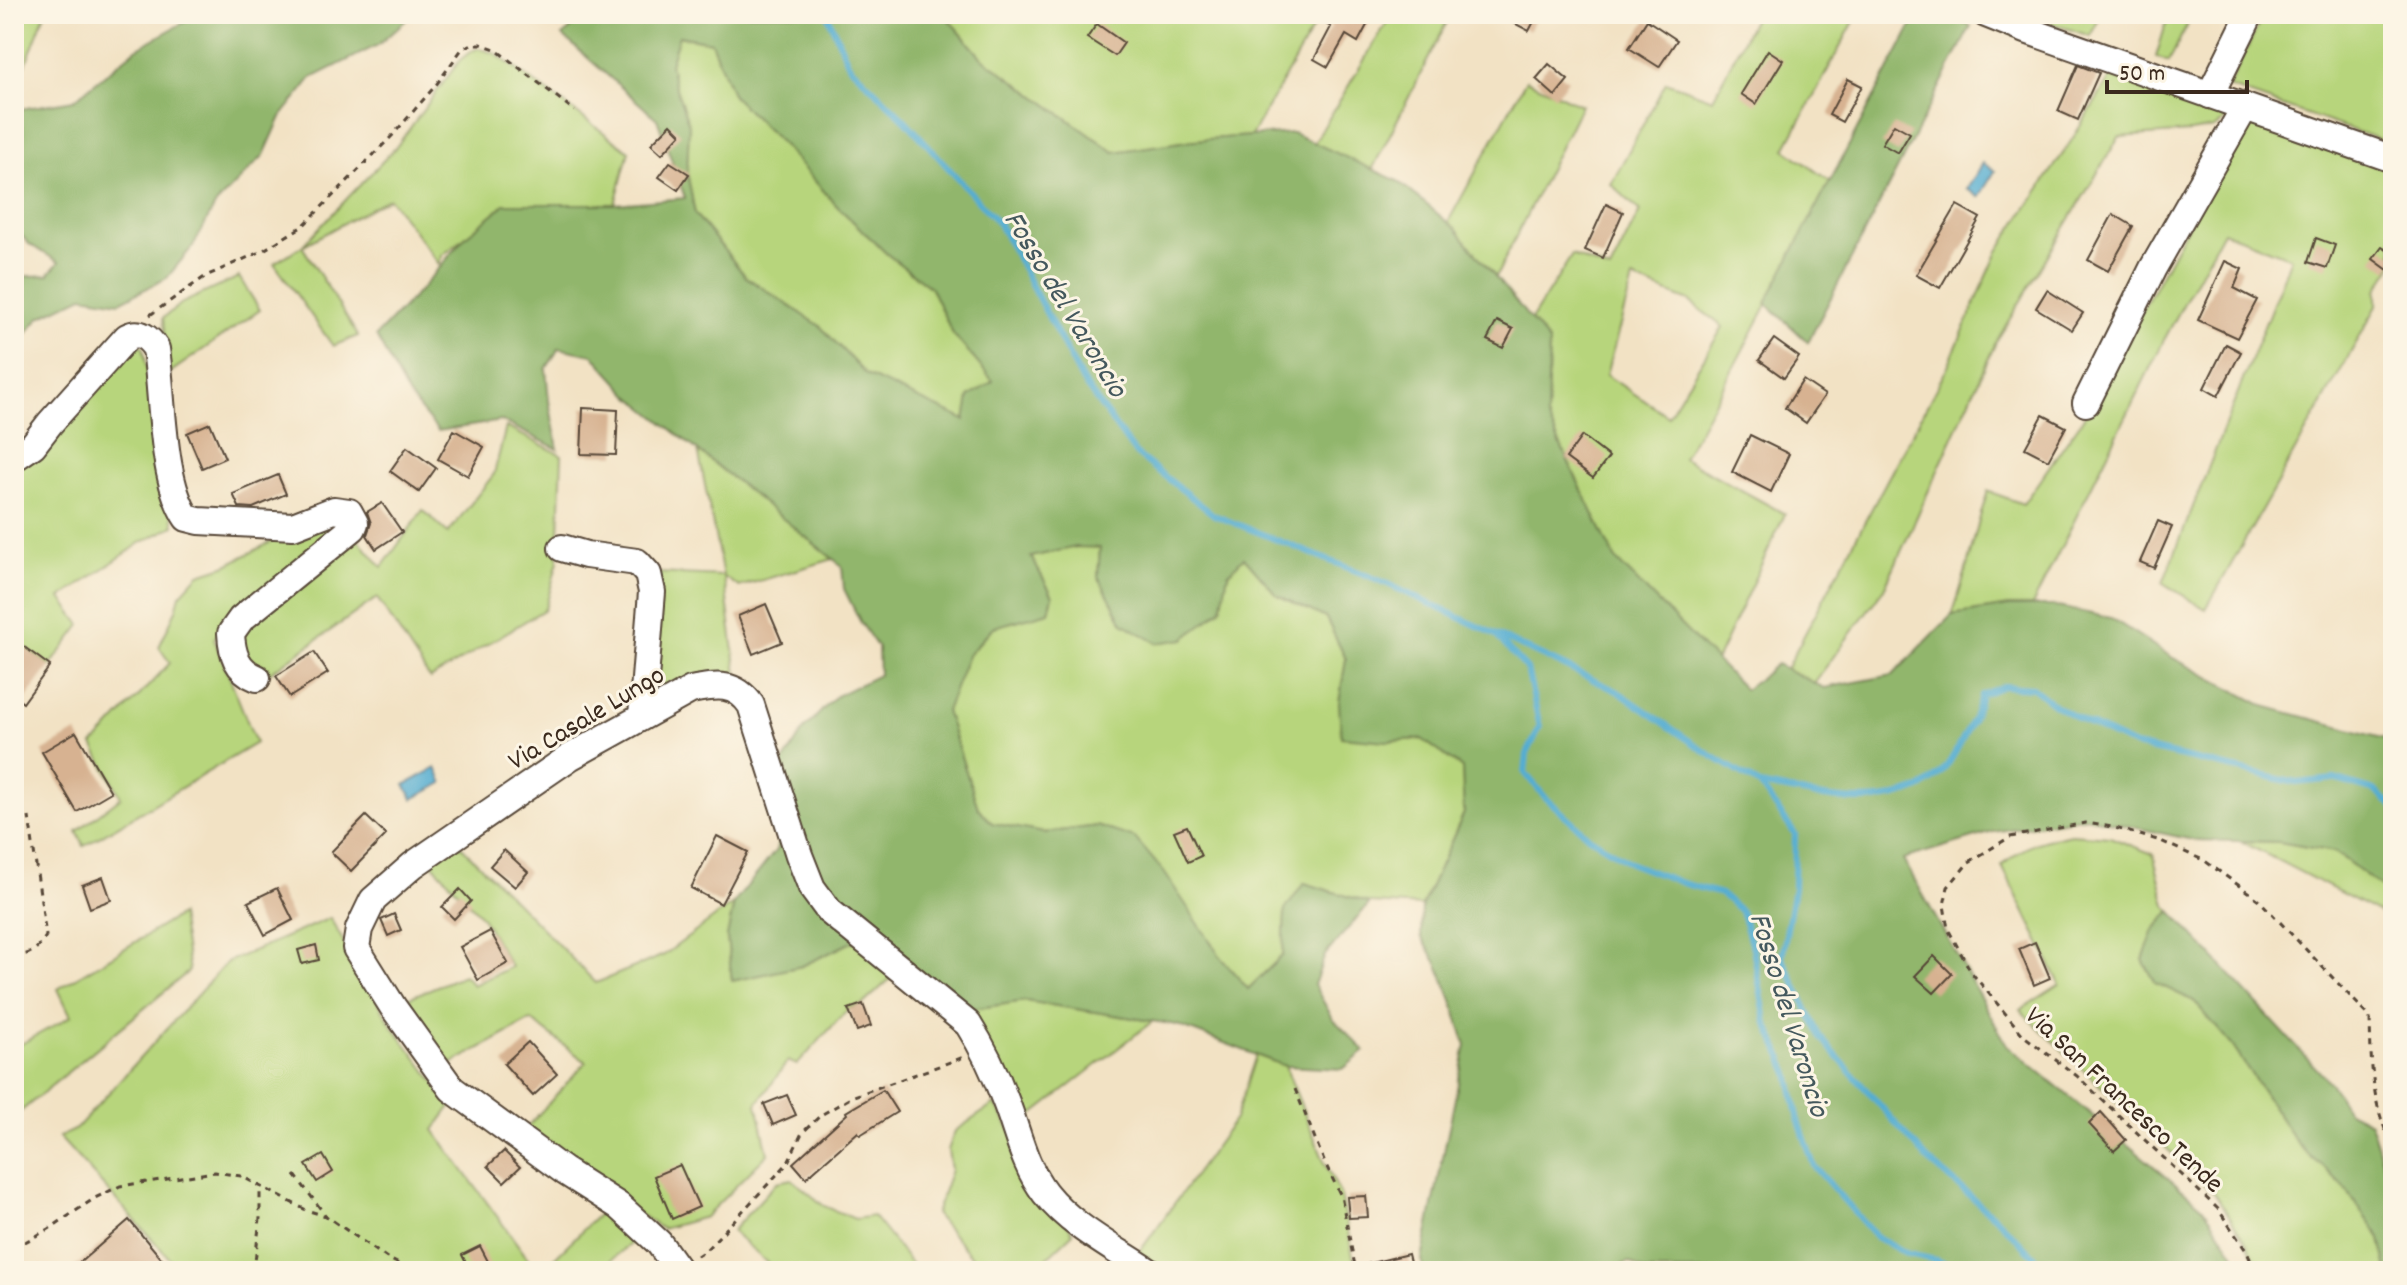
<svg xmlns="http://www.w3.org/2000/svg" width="2407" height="1285" font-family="Dekko,sans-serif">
	<rect width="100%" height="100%" fill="#fcf5e5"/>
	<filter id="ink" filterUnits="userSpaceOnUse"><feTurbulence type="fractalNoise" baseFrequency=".0125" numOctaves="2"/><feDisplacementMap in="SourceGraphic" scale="16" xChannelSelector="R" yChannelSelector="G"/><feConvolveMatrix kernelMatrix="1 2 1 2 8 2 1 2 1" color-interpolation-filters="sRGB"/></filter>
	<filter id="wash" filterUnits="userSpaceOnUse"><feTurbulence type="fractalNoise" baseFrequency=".006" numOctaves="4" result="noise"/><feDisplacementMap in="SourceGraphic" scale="32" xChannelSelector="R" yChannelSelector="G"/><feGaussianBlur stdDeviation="1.8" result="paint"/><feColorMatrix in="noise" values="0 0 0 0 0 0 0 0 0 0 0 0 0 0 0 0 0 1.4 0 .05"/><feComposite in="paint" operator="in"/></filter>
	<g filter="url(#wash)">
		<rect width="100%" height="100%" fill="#f2e2c4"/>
		<g fill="#b7d57c" stroke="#79804d" stroke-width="2" fill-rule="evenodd">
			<polygon points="14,14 45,14 17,87 14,87"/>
			<polygon points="944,14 1321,14 1251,136 1194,140 1114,152 981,57"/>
			<polygon points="1392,14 1451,14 1372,170 1314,143"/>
			<path d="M1756,14h102l-73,135 46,33c-49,92 -95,186 -148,276l102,56 -69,147 -101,-102 -68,-142 2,-75 -18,-22 41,-65 38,16 30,-60 -29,-27 55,-102 47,17zM1633,279l56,22 34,26 -55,89 -62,-41z"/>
			<polygon points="2024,14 2102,14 2090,36"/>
			<polygon points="2169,14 2192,14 2169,62 2156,57"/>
			<polygon points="2264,14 2393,14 2393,144 2228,87"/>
			<polygon points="678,36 711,42 733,96 783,145 837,206 887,254 931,288 953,334 993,381 965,421 866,375 820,326 746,277 695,214 687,172 689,125 674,83 670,64"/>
			<polygon points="478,48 494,53 629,151 615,204 505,204 442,256 439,264 389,198 302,246 358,336 333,346 274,263 302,246 396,147 460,60 470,52"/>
			<polygon points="2112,75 2234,114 2214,128 2191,132 2119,137 1996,342 1885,587 1814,683 1786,669 1948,366 1998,251 2068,146"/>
			<polygon points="1526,80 1581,105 1496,277 1448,222"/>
			<path d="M2247,116l146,55v94l-16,25v16l-171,303 -43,-26 128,-325 -68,-27 -59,109 -132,266h-23l-57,9c15,-40 22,-83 36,-124l35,13 63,-90z"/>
			<polygon points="239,277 260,310 168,374 163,318 182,303"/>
			<polygon points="132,346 143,346 174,526 142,542 61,598 81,625 50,666 23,647 14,659 14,466"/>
			<polygon points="506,427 562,455 558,561 545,609 430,679 377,598 268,674 251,667 241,645 247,622 356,537 382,567 423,510 448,533 494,474"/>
			<polygon points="698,450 833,559 739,587 724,577 737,674 682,683 654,700 657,573 723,576"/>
			<polygon points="346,521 226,622 214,639 256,743 84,846 77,831 121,797 93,745 170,663 159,647 176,610 180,595 199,574 227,565 290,532"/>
			<polygon points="1076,547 1100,547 1098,576 1221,609 1228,574 1244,557 1277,595 1326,618 1346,659 1339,703 1387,741 1422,739 1462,768 1464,813 1422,906 1370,903 1304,883 1285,917 1283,955 1248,989 1097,826 1044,833 992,824 978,808 946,711 968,655 993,627 1049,612 1053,596 1031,557"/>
			<path d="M2071,834l39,3 43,17 13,51 5,6 -17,19 -11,30 13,23 38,18 38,44 66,100 43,38 40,55 6,33h-123l-48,-76 -196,-185 40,-26 -58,-118c23,-22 39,-25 69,-32z"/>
			<polygon points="2240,841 2279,842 2335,852 2393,896 2393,923 2388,917"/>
			<polygon points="458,843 596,983 664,955 734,903 727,937 732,981 802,966 860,938 900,970 863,1004 848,1009 797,1065 788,1061 757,1104 768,1154 705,1217 662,1229 520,1135 586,1062 531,1020 446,1067 403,1000 464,975 473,985 511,967 482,917 430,861"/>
			<polygon points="180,915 189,971 14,1117 14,1048 71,1016 58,989"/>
			<polygon points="330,918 391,1024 452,1105 434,1130 537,1271 181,1271 59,1137 76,1129 227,962"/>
			<polygon points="1025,1001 1153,1021 1020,1125 965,1010"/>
			<polygon points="1256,1055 1285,1066 1324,1161 1341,1196 1356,1271 1170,1271 1138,1254 1235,1119"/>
			<polygon points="995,1104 1073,1233 1033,1271 984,1271 935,1214 951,1170 948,1150 955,1131"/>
			<polygon points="792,1179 824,1206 855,1219 873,1216 917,1271 776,1271 732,1231 777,1182"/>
			<polygon points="602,1211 642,1234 598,1271 541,1271"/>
		</g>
		<g fill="#91b66c" stroke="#667045" stroke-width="2" fill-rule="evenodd">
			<polygon points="199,14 413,14 378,45 312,78 281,117 264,155 216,204 193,246 167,278 120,302 83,296 40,317 14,349 14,277 48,275 59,262 29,244 14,227 14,110 74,100 136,49"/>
			<path d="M587,14h357l37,43 133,95 80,-12 99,-7 105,48 58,48 93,113 -2,75 68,142 130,131 32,-26 47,24 69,-13 59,-60 57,-9h44l58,12 62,40 91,48 129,35v155l-58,-44 -56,-10 -86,-2 -106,-23 -94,15 -90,27 104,186 196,162 43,64h-601l-16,-9 -24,9h-182l-1,-12 44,-214 -14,-45 -14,-35 -17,-29 1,-30 42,-93 -2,-45 -40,-29 -35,2 -46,-4 -2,-34 7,-44 -20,-41 -49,-23 -33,-38 -16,17 -7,35 -37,30 -27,4 -34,-20 -25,-47 2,-28 -24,-1 -45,10 22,39 -4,16 -56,15 -25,28 -22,56 32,97 14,15 52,10 53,-7 38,12 29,34 58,87 26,30 35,-34 2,-45 19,-27 66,20 -45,52 -11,30 19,34 32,32 -22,18 -58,-3 -108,-41 -152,-24 -72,11 -93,-74 -58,28 -70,15 -5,-44 7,-34 42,-53 10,-38 -11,-37 30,-47 31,-32 43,-21 -1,-27 -17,-25 -17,-34 -2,-23 -212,-170 -37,-41 -34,-7 -13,21 3,32 9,48 -56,-28 -64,10 -30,-36 -32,-59 47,-49 43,-51 39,-32h110l70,-6 -28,-79 -94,-83zM679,36l32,6 22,54 50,49 54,61 50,48 44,34 22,46 40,47 -24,16 -4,23 -99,-45 -46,-49 -74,-49 -51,-63 -8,-42 2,-47 -15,-42 -4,-19z"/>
			<polygon points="1918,14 1949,14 1971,26 1808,342 1766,303"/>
			<polygon points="2171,911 2330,1083 2348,1111 2370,1122 2386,1173 2393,1181 2393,1271 2387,1271 2381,1238 2341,1183 2298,1145 2232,1045 2194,1001 2156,983 2143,960 2154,930"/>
		</g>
		<g fill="#54add1" stroke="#486c78" stroke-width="2">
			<polygon points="1983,163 1995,171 1979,197 1967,189"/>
			<polygon points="436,768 443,783 413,799 405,785"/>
		</g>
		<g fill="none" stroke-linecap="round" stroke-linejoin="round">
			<g stroke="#54add1" stroke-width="6">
				<polyline points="827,14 849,65 906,121 999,224 1083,382 1135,453 1214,515 1381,581 1617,691 1709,754 1760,785 1795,834 1794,888 1782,957 1821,1038 1928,1160 1998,1220 2049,1271"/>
				<polyline points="1496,636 1527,669 1540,727 1527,754 1525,773 1545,797 1589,837 1632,864 1682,883 1721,894 1741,911 1753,949 1766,1021 1789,1073 1799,1121 1814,1166 1877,1238 1908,1254 1936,1260 1961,1271"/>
				<path d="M1760,785c54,10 118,29 169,-2 17,-10 27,-32 36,-49 7,-13 13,-24 16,-39l22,-9 30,2 23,18 32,18 47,22 161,37 38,-4 41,12 18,15"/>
			</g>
		</g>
		<g id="blocks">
			<g fill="#d7b291">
				<polygon points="1308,14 1373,14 1358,42 1346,35 1328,67 1314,59 1331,27"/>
				<polygon points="1497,14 1538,14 1529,31"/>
				<polygon points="1647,20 1677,40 1659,67 1629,48"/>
				<polygon points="1097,24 1124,43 1115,56 1087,38"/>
				<polygon points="1768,50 1783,60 1756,104 1741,94"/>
				<polygon points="1549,64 1568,80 1555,96 1536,79"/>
				<polygon points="2078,65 2099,73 2078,120 2058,111"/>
				<polygon points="1848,79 1862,86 1842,122 1829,115"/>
				<polygon points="671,124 681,134 662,154 651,144"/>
				<polygon points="1894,124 1910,133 1898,153 1882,144"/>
				<polygon points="670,162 689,174 678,190 659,177"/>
				<polygon points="1606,204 1623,212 1603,258 1585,250"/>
				<polygon points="1957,205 1980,218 1940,288 1916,275"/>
				<polygon points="2113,214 2133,226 2108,271 2088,260"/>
				<polygon points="2316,238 2335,245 2327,268 2308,262"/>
				<polygon points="2382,247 2393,254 2393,262 2388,270 2373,259"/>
				<polygon points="2225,261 2242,269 2234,288 2257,300 2237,338 2198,320"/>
				<polygon points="2047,290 2083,313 2072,330 2036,308"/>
				<polygon points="1497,321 1513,329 1503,348 1487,340"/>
				<polygon points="1774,339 1799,357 1784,378 1759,360"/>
				<polygon points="2226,344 2241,352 2218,396 2204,388"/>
				<polygon points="1803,380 1825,395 1806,423 1785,408"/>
				<polygon points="583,408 618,410 616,455 581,454"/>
				<polygon points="2043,415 2066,427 2048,460 2025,448"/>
				<polygon points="210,423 225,458 202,468 187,433"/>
				<polygon points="454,430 484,447 468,476 438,459"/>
				<polygon points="1750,435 1789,454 1771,492 1732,472"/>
				<polygon points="1582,436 1609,457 1593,478 1566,458"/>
				<polygon points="407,447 436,468 419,492 390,471"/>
				<polygon points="278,475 286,494 253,508 239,507 233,494"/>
				<polygon points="382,503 402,532 376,549 367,535 371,523 367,512"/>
				<polygon points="2158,521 2172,527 2154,568 2140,562"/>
				<polygon points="766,604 782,642 753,654 738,616"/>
				<polygon points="23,646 50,666 23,703 14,696 14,659"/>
				<polygon points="314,652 328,673 290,697 276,676"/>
				<polygon points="76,732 111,792 77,812 42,752"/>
				<polygon points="366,816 386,835 351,871 331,852"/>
				<polygon points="1187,826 1201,856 1188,862 1174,831"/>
				<polygon points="717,836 748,852 721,904 691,888"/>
				<polygon points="504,850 528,872 515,887 490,866"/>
				<polygon points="103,877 111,900 90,908 82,885"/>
				<polygon points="277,888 293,920 265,935 248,902"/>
				<polygon points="460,889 471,901 454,919 442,907"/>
				<polygon points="394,914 401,930 388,936 381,920"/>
				<polygon points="490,931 508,963 478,980 460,947"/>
				<polygon points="2035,942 2050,978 2034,985 2019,949"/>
				<polygon points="316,945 319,960 302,964 298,950"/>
				<polygon points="1934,956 1952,974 1934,993 1915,976"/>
				<polygon points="863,1004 871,1026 857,1031 848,1009"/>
				<polygon points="528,1042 557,1074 533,1096 504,1064"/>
				<polygon points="883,1090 897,1112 860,1135 858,1132 806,1178 793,1163 847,1114 846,1112"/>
				<polygon points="787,1095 796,1115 773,1125 764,1104"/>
				<polygon points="2101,1112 2126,1140 2114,1151 2089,1124"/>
				<polygon points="504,1151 520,1167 504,1182 488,1166"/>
				<polygon points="323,1155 333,1172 317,1182 306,1165"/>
				<polygon points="680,1165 699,1207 672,1219 654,1176"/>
				<polygon points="1366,1196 1368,1217 1349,1218 1347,1197"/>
				<polygon points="129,1220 172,1271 70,1271"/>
				<polygon points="480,1246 493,1271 470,1271 462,1255"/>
				<polygon points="1408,1254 1412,1271 1364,1271 1363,1265"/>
			</g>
		</g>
	</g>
	<g filter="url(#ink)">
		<use href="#blocks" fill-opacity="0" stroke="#564637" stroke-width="2"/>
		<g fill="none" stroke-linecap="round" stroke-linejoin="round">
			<g stroke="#564637" stroke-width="30">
				<g id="minor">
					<polyline points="1986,14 2026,30 2393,159"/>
					<polyline points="2210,95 2250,14"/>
					<polyline points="2086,403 2153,268 2245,107"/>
					<path d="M14,458l19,-13 17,-22 77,-86c13,-7 22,1 29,12 7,47 5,131 31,169l12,3 94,5 41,-16 15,2 6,11 -2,5 -112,91 -10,14c1,21 6,37 26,45"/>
					<polyline points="562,548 586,555 637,562 648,574 652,592 642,716"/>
					<path d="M679,1271l-20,-28 -40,-37 -55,-35 -112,-82 -59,-82 -37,-59 3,-19 14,-29 40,-35 157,-108 121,-67c26,-5 44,-8 60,15l48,150 13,33 17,23 139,113c16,25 28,51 38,78 12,31 18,64 39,91 26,33 69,55 103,78"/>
				</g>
			</g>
			<g stroke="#564637" stroke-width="3" stroke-dasharray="6 6" stroke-linecap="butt">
				<polyline points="150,315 206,276 262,251 303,226 392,136 436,85 462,49 472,44 481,44 495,49 575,111"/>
				<path d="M14,952c14,8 25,-5 32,-16l-17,-119"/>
				<polyline points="1295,1089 1324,1161 1341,1196 1356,1271"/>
				<polyline points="295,1175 326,1216"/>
				<polyline points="14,1248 49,1229 95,1198 120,1186 215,1172 241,1176 306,1210 326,1216 387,1258 413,1271"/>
				<polyline points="697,1256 706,1250 787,1164 802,1133 821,1115 854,1096 964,1057"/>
				<polyline points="254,1271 260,1218 260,1186"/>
				<path d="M2255,1271l-8,-19 -29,-43 -141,-133 -53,-40 -53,-64 -23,-43 -4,-24 4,-18 21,-25 41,-25 76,-14 26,4 49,14 44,20 54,39 111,117c1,45 1,89 23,129"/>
			</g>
			<use href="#minor" stroke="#fff" stroke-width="26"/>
		</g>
	</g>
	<g text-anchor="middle" stroke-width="6" stroke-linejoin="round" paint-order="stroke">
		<g font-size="28" fill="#3b2a1e" stroke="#fcf5e5">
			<text transform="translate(585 716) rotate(-31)" y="10">Via Casale Lungo</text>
			<text transform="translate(2126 1098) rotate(43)" y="10">Via San Francesco Tende</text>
		</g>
		<g font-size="30" font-style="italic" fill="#44585d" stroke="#fcf5e5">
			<text transform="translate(1067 303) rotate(59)" y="10">Fosso del Varoncio</text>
			<text transform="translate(1791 1014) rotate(73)" y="10">Fosso del Varoncio</text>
		</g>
	</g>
	<rect width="2407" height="1285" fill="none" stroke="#fcf5e5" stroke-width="48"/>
	<path d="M2107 80v12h140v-12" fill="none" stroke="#3b2a1e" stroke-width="4"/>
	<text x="2119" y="80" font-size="24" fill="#3b2a1e" stroke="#fcf5e5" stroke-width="6" paint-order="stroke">50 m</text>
</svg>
